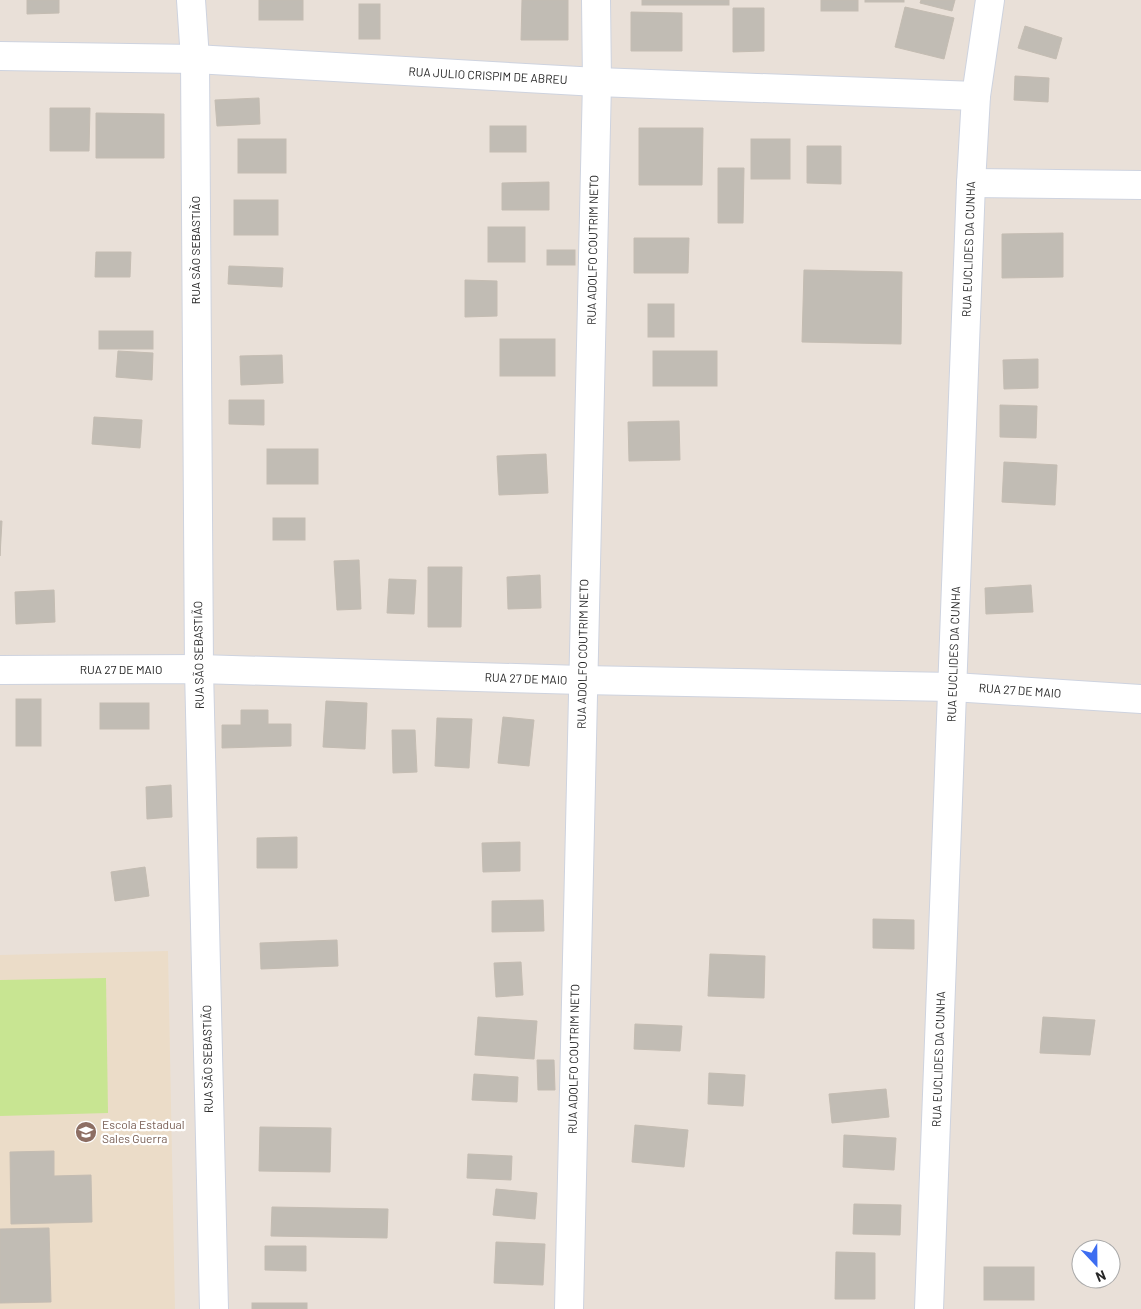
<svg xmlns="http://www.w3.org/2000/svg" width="1141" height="1309" font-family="Barlow,sans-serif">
	<rect width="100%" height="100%" fill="#e9e0d8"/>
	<polygon fill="#ebdcc8" points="168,951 175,1309 0,1309 0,955"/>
	<polygon fill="#c8e592" points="106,978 108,1113 0,1116 0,980"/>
	<g fill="#c1bcb4" stroke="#c4bcb2">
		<polygon points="27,0 59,0 59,13 27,14"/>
		<rect x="259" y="0" width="44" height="20"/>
		<polygon points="522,0 568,0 568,40 521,40"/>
		<rect x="642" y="0" width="87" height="5"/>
		<rect x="821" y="0" width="37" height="11"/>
		<rect x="865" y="0" width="39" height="2"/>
		<polygon points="921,0 955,0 952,11 920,3"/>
		<rect x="359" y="4" width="21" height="35"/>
		<polygon points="905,7 954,18 944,59 895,47"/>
		<polygon points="733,8 764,8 764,51 733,52"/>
		<polygon points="631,12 682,13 682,51 631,51"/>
		<polygon points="1025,26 1062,38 1056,59 1018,48"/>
		<polygon points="1015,76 1049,78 1048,102 1014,100"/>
		<polygon points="259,98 260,124 217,126 215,100"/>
		<polygon points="50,108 90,108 89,151 50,151"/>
		<polygon points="96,113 164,114 164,158 96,158"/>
		<rect x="490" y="126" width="36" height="26"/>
		<polygon points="639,128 703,128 702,185 639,185"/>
		<rect x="238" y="139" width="48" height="34"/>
		<rect x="751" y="139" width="39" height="40"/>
		<polygon points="807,146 841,146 841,184 807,183"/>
		<polygon points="718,168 744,168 743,223 718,223"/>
		<polygon points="549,182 549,210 502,210 502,183"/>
		<rect x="234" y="200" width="44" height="35"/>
		<rect x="488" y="227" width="37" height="35"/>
		<polygon points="1063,233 1063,277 1002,278 1002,234"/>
		<polygon points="634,238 689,238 688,273 634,273"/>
		<rect x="547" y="250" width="28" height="15"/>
		<polygon points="96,252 131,252 130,277 95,277"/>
		<polygon points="229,266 283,268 282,287 228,284"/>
		<polygon points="804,270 902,272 901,344 802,342"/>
		<polygon points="465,280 497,281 497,316 465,317"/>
		<rect x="648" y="304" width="26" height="33"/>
		<rect x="99" y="331" width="54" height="18"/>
		<rect x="500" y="339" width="55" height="37"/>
		<polygon points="118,351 153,353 152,380 116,377"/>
		<rect x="653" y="351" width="64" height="35"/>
		<polygon points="282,355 283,383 241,385 240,356"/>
		<polygon points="1038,359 1038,388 1004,389 1003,360"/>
		<polygon points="229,400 264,400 264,425 229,424"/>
		<polygon points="1000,405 1037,406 1036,438 1000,437"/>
		<polygon points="94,417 142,420 140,448 92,444"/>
		<polygon points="679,421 680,460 629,461 628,422"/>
		<rect x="267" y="449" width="51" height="35"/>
		<polygon points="546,454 548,493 499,495 497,456"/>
		<polygon points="1004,462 1057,465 1055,505 1002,502"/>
		<rect x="273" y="518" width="32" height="22"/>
		<polygon points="0,521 2,521 0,556"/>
		<polygon points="359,560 361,609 337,610 334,561"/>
		<polygon points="428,567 462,567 461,627 428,627"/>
		<polygon points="540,575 541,608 508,609 507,577"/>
		<polygon points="389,579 416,580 414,614 387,613"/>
		<polygon points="1031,585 1033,612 986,614 985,588"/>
		<polygon points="54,590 55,622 16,624 15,592"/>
		<rect x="16" y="699" width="25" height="47"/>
		<polygon points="326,701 367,703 365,749 323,747"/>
		<rect x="100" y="703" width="49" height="26"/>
		<polygon points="241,710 268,710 268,724 291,724 291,746 222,748 222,725 241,725"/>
		<polygon points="503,717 534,720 529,766 498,763"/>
		<polygon points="437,718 472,719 469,768 435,766"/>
		<polygon points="392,730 415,730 417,772 393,773"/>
		<polygon points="171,785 172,817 147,819 146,787"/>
		<polygon points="297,837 297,868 257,868 257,838"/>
		<polygon points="520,842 520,871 483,872 482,843"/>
		<polygon points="145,867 149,896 115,901 111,872"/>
		<polygon points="543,900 544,931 492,932 492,901"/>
		<polygon points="873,919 914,920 914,949 873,948"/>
		<polygon points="337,940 338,966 261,969 260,943"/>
		<polygon points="710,954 765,956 764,998 708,996"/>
		<polygon points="521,962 523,995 496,997 494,963"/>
		<polygon points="478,1017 537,1021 534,1059 475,1055"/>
		<polygon points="1043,1017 1095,1020 1090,1055 1040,1053"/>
		<polygon points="635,1024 682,1026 680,1051 634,1049"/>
		<polygon points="537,1060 554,1060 555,1090 538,1090"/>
		<polygon points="709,1073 745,1075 743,1106 708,1104"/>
		<polygon points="474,1074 518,1077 517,1102 472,1100"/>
		<polygon points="886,1089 889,1117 832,1123 829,1094"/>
		<polygon points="635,1125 688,1130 684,1167 632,1162"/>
		<polygon points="260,1127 331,1128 330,1172 259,1171"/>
		<polygon points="844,1135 896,1138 894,1170 843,1167"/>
		<polygon points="54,1151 54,1176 91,1175 92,1222 11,1224 10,1152"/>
		<polygon points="468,1154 512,1156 511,1180 467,1178"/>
		<polygon points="496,1189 537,1193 535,1219 493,1215"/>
		<polygon points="854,1204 901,1205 900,1235 853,1234"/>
		<polygon points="272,1207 388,1209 387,1238 271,1236"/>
		<polygon points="49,1228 51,1302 0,1303 0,1229"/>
		<polygon points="496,1242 545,1244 543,1285 494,1283"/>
		<polygon points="265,1246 306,1246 306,1271 265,1270"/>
		<polygon points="836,1252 875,1253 875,1299 835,1299"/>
		<rect x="984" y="1267" width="50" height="33"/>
		<rect x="252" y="1303" width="55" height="6"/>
	</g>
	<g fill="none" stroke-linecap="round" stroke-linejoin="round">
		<g stroke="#ced3df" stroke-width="30">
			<g id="street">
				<polyline points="191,0 195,59 199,669 214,1309"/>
				<polyline points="0,56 195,59 597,82 976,96"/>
				<polyline points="971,183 1141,185"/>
				<polyline points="0,670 199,669 582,680 953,687 1141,699"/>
				<polyline points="569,1309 597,82 596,0"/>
				<polyline points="929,1309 971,183 976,96 990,0"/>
			</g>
		</g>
		<use href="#street" stroke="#fff" stroke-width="28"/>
	</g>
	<defs>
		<g id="school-disc" transform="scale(1.125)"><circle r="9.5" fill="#8d6e63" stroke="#fff"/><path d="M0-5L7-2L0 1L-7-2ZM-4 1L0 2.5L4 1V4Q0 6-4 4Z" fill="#fff"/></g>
	</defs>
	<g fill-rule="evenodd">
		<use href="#school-disc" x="86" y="1132"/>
	</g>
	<g text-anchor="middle" stroke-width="4.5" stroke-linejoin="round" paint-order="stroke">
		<g font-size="12" fill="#272727" stroke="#fff">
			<text transform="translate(488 76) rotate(3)" y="4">RUA JULIO CRISPIM DE ABREU</text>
			<text transform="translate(969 249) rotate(-88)" y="4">RUA EUCLIDES DA CUNHA</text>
			<text transform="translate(196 250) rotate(-90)" y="4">RUA SÃO SEBASTIÃO</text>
			<text transform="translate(593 250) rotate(-89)" y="4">RUA ADOLFO COUTRIM NETO</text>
			<text transform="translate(583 654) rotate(-89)" y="4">RUA ADOLFO COUTRIM NETO</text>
			<text transform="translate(954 654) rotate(-88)" y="4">RUA EUCLIDES DA CUNHA</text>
			<text transform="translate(199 655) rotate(-91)" y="4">RUA SÃO SEBASTIÃO</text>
			<text x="121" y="674">RUA 27 DE MAIO</text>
			<text transform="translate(526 679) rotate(2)" y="4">RUA 27 DE MAIO</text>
			<text transform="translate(1020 691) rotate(4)" y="4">RUA 27 DE MAIO</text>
			<text transform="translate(208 1059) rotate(-91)" y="4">RUA SÃO SEBASTIÃO</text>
			<text transform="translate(574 1059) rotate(-89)" y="4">RUA ADOLFO COUTRIM NETO</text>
			<text transform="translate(939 1059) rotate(-88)" y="4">RUA EUCLIDES DA CUNHA</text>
		</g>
		<g font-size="12" fill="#785e54" stroke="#fff" text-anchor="start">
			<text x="102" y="1129">Escola Estadual<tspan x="102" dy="14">Sales Guerra</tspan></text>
		</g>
	</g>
	<g transform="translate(1096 1264) rotate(158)"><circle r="24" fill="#ffffff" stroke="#a9a9a9"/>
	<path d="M0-4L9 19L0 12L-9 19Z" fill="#3d6df1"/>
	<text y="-8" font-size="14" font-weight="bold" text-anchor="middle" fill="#272727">N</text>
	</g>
</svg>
